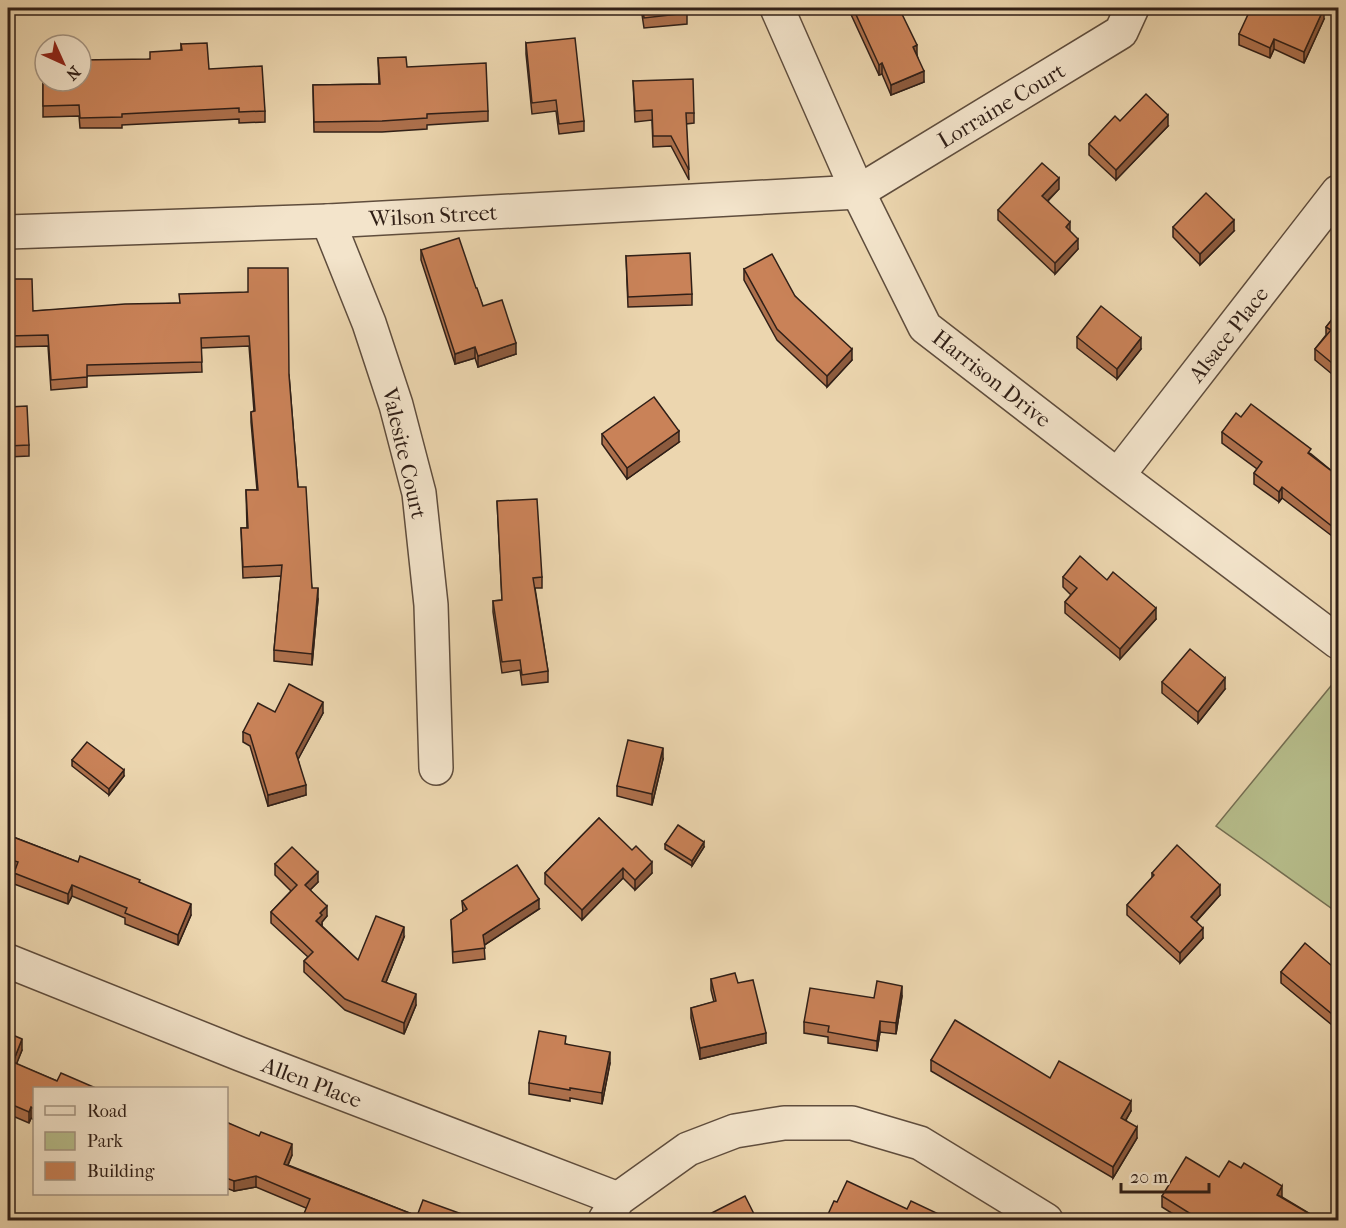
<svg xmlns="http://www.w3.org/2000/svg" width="1346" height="1228" font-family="'IM FELL French Canon',serif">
	<rect width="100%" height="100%" fill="#ecd6af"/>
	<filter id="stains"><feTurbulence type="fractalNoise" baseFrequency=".00333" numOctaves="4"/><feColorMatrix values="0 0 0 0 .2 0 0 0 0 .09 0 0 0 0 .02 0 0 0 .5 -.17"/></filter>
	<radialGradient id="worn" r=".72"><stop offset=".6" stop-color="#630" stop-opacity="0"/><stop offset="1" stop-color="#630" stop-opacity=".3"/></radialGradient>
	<polygon fill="#b7be8c" stroke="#746e52" stroke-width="1.5" points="1335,681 1338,683 1338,913 1216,826"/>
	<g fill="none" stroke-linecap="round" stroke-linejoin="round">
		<g stroke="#5f4d3d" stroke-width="36">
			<g id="street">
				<polyline points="777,8 858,192 925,327 1109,469 1338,642"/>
				<polyline points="328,221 369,323 396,405 419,493 431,605 436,768"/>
				<polyline points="8,232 328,221 858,192 1121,32 1132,8"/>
				<polyline points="1118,475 1338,192"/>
				<polyline points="8,961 240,1054 618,1199"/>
				<polyline points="605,1220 618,1199 688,1149 735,1131 784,1123 852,1123 920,1143 1046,1220"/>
			</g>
		</g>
		<use href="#street" stroke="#f3e4cb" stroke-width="33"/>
	</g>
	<g fill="#ad704c" stroke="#301f17" stroke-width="1.5">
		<polygon points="641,8 687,8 687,24 644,28"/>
		<polygon points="848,8 899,8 917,55 924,82 891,95 882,74 879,75"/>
		<polygon points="1016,8 1032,8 1020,14"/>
		<polygon points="1324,19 1304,63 1274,49 1270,58 1239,45 1239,34"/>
		<polygon points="526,43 584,121 584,131 559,134 556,111 532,114 526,54"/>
		<polygon points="181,44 209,69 265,111 265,122 239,123 239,119 122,125 122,128 80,128 79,116 43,117 43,72 45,81 150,59 181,50"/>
		<polygon points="378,58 407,67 488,111 488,121 427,125 427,129 382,132 314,132 313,85 379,84"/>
		<polygon points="633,81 694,113 694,123 686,124 689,180 671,146 653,147 652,120 635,122"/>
		<polygon points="1120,121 1168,126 1116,180 1089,155 1089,144"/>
		<polygon points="1059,189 1048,201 1078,249 1055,274 998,220 998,210"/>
		<polygon points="1173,227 1234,231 1200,265 1173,237"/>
		<polygon points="421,250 476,288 483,306 516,354 478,367 475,358 455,364 421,260"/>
		<polygon points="626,256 692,294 692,305 628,307"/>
		<polygon points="744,269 795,296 852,360 827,387 777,340 744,280"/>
		<polygon points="8,279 33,311 179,303 248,292 289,375 298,487 312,588 318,599 312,665 274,661 274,650 281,576 243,578 241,528 247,528 246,490 257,490 251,422 251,412 254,411 249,346 201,348 202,372 87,376 87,387 51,390 48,346 8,347"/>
		<polygon points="1338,312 1338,379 1315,360 1315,349 1326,335 1326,327"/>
		<polygon points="1077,337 1141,349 1117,379 1077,348"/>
		<polygon points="8,407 29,445 29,456 8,457"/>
		<polygon points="1241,417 1311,454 1338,476 1338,552 1336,550 1336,539 1282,498 1279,502 1254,484 1254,473 1257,469 1222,443 1222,432"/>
		<polygon points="602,434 679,442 627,479 602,444"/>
		<polygon points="497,501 542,577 542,588 535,588 548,671 548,682 522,685 520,670 502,673 493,612 493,601 502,600"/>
		<polygon points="1063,577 1107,580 1156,619 1120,659 1065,613 1065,602 1071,595 1063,587"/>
		<polygon points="1162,682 1225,689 1198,723 1162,693"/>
		<polygon points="275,712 323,713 298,759 306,795 268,806 250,746 243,742 243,732"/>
		<polygon points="663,759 652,805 617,796 617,786"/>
		<polygon points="72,760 124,776 109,795 72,766"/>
		<polygon points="599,818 652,873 635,890 623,878 582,920 545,884 545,873"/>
		<polygon points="8,835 78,862 140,883 191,915 178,945 125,924 125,918 72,896 68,904 14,884 15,871 8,869"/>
		<polygon points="665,844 704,847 692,866 665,849"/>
		<polygon points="275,864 318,882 310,890 327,916 322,922 322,926 358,960 404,937 386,982 416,1005 404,1034 345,1010 304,972 304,961 308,957 271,923 271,912 291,891 275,875"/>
		<polygon points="1152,873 1220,895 1196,922 1203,938 1180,963 1127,915 1127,905 1152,878"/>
		<polygon points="462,901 539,909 484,945 485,959 453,963 451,920 463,912"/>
		<polygon points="1338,971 1338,1030 1281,983 1281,972"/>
		<polygon points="711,979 738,983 766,1043 700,1059 691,1018 691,1008 714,1002 711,990"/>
		<polygon points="902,996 896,1034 880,1032 877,1051 828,1043 828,1037 804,1033 804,1022 874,998"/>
		<polygon points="8,1033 22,1050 16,1064 57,1081 98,1089 34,1089 34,1120 31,1118 29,1123 8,1114"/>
		<polygon points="566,1044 610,1063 602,1104 570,1098 570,1101 529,1094 529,1083"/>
		<polygon points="931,1060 1050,1078 1131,1111 1126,1120 1137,1138 1113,1178 931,1071"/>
		<polygon points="226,1122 292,1155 288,1165 417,1216 306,1208 256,1187 234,1191 226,1188"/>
		<polygon points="1219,1177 1282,1197 1322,1221 1184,1221 1162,1207 1162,1196"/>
	</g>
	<g fill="#8d5b3e" stroke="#301f17" stroke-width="1.5">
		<polygon points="1020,8 1032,8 1020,14"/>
		<polygon points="1324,8 1324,19 1304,63 1304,52"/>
		<polygon points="1274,39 1274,49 1270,58 1270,48"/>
		<polygon points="917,45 917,56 913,47"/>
		<polygon points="882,63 882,74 879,75 879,65"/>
		<polygon points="924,71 924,82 891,95 891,85"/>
		<polygon points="1168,115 1168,126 1116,180 1116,170"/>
		<polygon points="1059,178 1059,189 1042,206 1042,196"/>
		<polygon points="1234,220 1234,231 1200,265 1200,254"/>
		<polygon points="1070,222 1070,233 1066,227"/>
		<polygon points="1078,239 1078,249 1055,274 1055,263"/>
		<polygon points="1141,338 1141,349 1117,379 1117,369"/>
		<polygon points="516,343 516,354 478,367 478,356"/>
		<polygon points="475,347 475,358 455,364 455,354"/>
		<polygon points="852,349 852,360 827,387 827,376"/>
		<polygon points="679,431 679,442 627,479 627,468"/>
		<polygon points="1282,487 1282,498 1279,502 1279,492"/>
		<polygon points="318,588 318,599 312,665 312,654"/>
		<polygon points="1156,608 1156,619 1120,659 1120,649"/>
		<polygon points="1225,678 1225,689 1198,723 1198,712"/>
		<polygon points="323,702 323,713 296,763 296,753"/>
		<polygon points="663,748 663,759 652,805 652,794"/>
		<polygon points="124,770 124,776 109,795 109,789"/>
		<polygon points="306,785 306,795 268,806 268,795"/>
		<polygon points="704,842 704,847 692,866 692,861"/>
		<polygon points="652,862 652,873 635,890 635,880"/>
		<polygon points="623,868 623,878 582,920 582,910"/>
		<polygon points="318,872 318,882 305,895 305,885"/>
		<polygon points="72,885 72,896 68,904 68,894"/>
		<polygon points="1220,885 1220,895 1191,927 1191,917"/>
		<polygon points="539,899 539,909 483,946 483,935"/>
		<polygon points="191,904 191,915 178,945 178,935"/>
		<polygon points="327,906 327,916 322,922 322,926 316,921 320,913"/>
		<polygon points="404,927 404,937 382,992 382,981"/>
		<polygon points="1203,928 1203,938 1180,963 1180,953"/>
		<polygon points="902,986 902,996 896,1034 896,1023"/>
		<polygon points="416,994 416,1005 404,1034 404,1023"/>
		<polygon points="880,1021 880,1032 877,1051 877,1041"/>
		<polygon points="766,1033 766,1043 700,1059 700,1048"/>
		<polygon points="22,1039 22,1050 13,1073 13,1062"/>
		<polygon points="610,1052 610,1063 602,1104 602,1093"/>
		<polygon points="1131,1101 1131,1111 1121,1128 1121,1118"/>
		<polygon points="31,1107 31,1118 29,1123 29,1112"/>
		<polygon points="1137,1127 1137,1138 1113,1178 1113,1167"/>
		<polygon points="292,1144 292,1155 284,1174 284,1164"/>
		<polygon points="256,1176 256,1187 234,1191 234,1181"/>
		<polygon points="1282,1186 1282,1197 1277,1195"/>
	</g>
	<g fill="#c98258" stroke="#301f17" stroke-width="1.5">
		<polygon points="643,8 687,8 687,13 644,18"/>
		<polygon points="853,8 899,8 917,45 913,47 924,71 891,85 882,63 879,65"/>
		<polygon points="1251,8 1324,8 1304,52 1274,39 1270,48 1239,34"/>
		<polygon points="575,38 584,121 559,124 556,100 532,103 526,43"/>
		<polygon points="207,43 209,69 262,66 265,111 239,112 239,108 122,114 122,117 80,118 79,105 43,106 43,72 45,72 45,81 81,81 81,60 150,59 150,52 182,50 181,44"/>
		<polygon points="406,57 407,67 486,63 488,111 427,114 427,118 382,121 314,122 313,85 380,84 378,58"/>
		<polygon points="693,79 694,113 686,113 689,170 671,136 653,136 652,110 635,111 633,81"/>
		<polygon points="1146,94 1168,115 1116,170 1089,144 1115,116 1120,121"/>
		<polygon points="1042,163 1059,178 1042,196 1070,222 1066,227 1078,239 1055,263 998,210"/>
		<polygon points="1206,193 1234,220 1200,254 1173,227"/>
		<polygon points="459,238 476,288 477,288 483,306 502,300 516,343 478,356 475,347 455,354 421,250"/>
		<polygon points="690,253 692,294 628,297 626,256"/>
		<polygon points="772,254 795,296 852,349 827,376 777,329 744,269"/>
		<polygon points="248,268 288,268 289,375 298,487 306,487 312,588 318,588 312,654 274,650 282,565 243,567 241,528 248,528 246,490 258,490 251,412 255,411 249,336 201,338 202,362 87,365 87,377 51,380 48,335 8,336 8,279 32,279 33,311 125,304 180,303 179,294 248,292"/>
		<polygon points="1101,306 1141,338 1117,369 1077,337"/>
		<polygon points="1338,312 1338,368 1315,349 1331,330 1326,327"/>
		<polygon points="654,397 679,431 627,468 602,434"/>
		<polygon points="1251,404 1311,449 1308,453 1338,476 1338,531 1282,487 1279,492 1254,473 1262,462 1222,432 1236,413 1241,417"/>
		<polygon points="27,406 29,445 8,446 8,407"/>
		<polygon points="537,499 542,577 533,578 548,671 522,675 520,660 502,662 493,601 502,600 497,501"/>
		<polygon points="1080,556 1107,580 1113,572 1156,608 1120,649 1065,602 1077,588 1063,577"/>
		<polygon points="1190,649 1225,678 1198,712 1162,682"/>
		<polygon points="289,684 323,702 296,753 306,785 268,795 250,735 243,732 258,703 275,712"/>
		<polygon points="628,740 663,748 652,794 617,786"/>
		<polygon points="87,742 124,770 109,789 72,760"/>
		<polygon points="599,818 632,850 636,846 652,862 635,880 623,868 582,910 545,873"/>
		<polygon points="678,825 704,842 692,861 665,844"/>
		<polygon points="8,835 78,862 80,856 140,880 139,882 191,904 178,935 125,913 127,908 72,885 68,894 14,873 18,862 8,859"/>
		<polygon points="1177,845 1220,885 1191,917 1203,928 1180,953 1127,905 1154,875 1152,873"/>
		<polygon points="292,847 318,872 305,885 327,906 320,913 322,915 316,921 358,960 376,916 404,927 382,981 416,994 404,1023 345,999 304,961 313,952 271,912 297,885 275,864"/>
		<polygon points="517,865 539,899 483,935 485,948 453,952 451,920 467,909 462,901"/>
		<polygon points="1305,943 1338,971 1338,976 1337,978 1338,979 1338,1019 1281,972"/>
		<polygon points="735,973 738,983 753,980 766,1033 700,1048 691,1008 716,1001 711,979"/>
		<polygon points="877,981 902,986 896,1023 880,1021 877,1041 828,1032 829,1026 804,1022 810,988 874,998"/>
		<polygon points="955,1020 1050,1078 1059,1061 1131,1101 1121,1118 1137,1127 1113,1167 931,1060"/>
		<polygon points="539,1031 566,1036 565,1044 610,1052 602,1093 570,1088 570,1090 529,1083"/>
		<polygon points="8,1033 22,1039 13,1062 57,1081 61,1073 98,1089 34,1089 34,1109 31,1107 29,1112 8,1103"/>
		<polygon points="226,1122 259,1136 261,1132 292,1144 284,1164 417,1216 423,1200 481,1221 301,1221 310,1199 256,1176 234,1181 226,1178"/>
		<polygon points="1186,1157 1219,1177 1229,1161 1241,1168 1244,1163 1282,1186 1277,1195 1322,1221 1202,1221 1162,1196"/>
		<polygon points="847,1181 907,1209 911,1201 945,1217 943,1221 825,1221 834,1201 837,1202"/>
		<polygon points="745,1196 755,1216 756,1221 696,1221"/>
	</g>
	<g text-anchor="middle" stroke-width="5" stroke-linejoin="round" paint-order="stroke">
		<g font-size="22" fill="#301f17" stroke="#f3e4cb">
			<text transform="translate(1001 105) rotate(-31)" y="8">Lorraine Court</text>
			<text transform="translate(433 215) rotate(-3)" y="8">Wilson Street</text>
			<text transform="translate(1228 334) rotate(-52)" y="8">Alsace Place</text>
			<text transform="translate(992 378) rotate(38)" y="8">Harrison Drive</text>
			<text transform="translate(405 453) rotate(77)" y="8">Valesite Court</text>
			<text transform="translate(312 1082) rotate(21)" y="8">Allen Place</text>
		</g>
	</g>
	<rect width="1346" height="1228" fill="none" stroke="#ecd6af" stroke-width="30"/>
	<rect x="9" y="9" width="1328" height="1210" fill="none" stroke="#301f17" stroke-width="3"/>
	<rect x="15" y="15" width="1316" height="1198" fill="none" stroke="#301f17" stroke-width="1.5"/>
	<rect x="33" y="1087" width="195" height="108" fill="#f3e4cb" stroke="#a59583" stroke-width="1.5"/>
	<rect x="45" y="1106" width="30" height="9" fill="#f3e4cb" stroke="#a59583" stroke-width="1.5"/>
	<text x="87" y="1117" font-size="18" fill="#301f17">Road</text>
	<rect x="45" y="1132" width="30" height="18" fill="#b7be8c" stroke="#a59583" stroke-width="1.5"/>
	<text x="87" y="1147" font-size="18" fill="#301f17">Park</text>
	<rect x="45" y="1162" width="30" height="18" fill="#c98258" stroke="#a59583" stroke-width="1.5"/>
	<text x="87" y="1177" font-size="18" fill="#301f17">Building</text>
	<g transform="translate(63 63) rotate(135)"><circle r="28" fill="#f3e4cb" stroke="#a59583" stroke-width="1.5"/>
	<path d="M0-4.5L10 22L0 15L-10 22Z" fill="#8f2418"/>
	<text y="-9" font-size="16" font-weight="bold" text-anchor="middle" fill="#301f17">N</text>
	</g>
	<path d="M1121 1183v9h88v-9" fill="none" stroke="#301f17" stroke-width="3"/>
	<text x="1130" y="1183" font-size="18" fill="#301f17" stroke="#f3e4cb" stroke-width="4.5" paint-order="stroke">20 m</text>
	<rect width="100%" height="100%" filter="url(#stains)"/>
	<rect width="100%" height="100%" fill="url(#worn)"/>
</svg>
